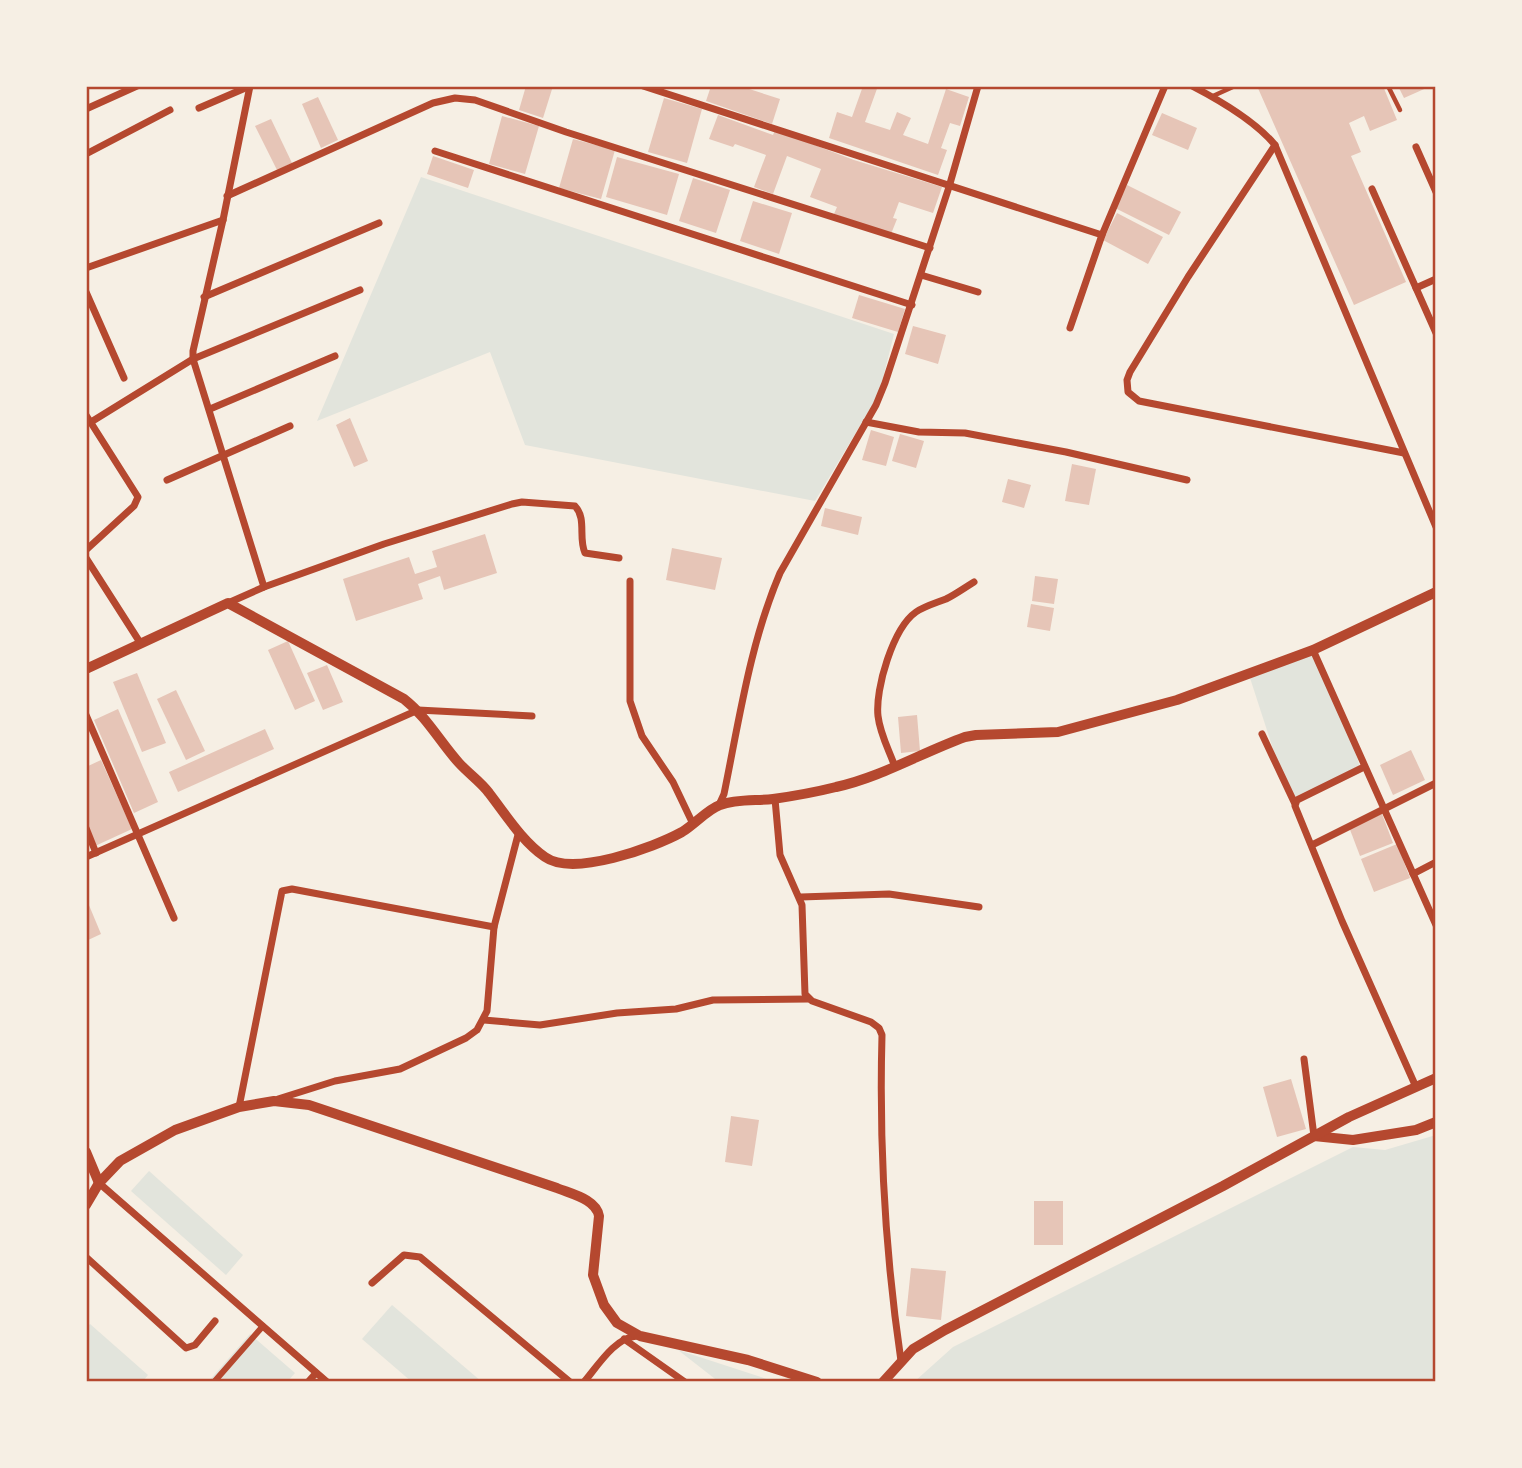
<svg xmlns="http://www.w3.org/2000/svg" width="1522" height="1468" font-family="Roboto,sans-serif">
	<rect width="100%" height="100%" fill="#f6efe4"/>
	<g fill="#e2e4dc">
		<polygon points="421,177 894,334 879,394 815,501 525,445 490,352 317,421"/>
		<polygon points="1313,654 1356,754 1360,767 1295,797 1276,758 1250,678"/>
		<polygon points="1436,1135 1436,1382 914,1382 953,1347 1353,1147 1385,1150"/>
		<polygon points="149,1171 243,1255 226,1275 131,1191"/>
		<polygon points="392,1305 482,1382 412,1382 362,1339"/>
		<polygon points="90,1324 148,1375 142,1382 92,1382 86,1377 86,1329"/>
		<polygon points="250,1334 295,1373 287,1382 208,1382"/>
		<polygon points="678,1350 776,1382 719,1382"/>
	</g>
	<g fill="#e6c5b7">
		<polygon points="526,86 553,86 543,118 519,110"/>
		<polygon points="711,86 740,86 780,99 772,124 706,101"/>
		<polygon points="863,86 878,86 865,122 890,130 897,112 911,118 903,135 928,144 946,89 969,97 960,126 950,123 941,148 947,150 938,175 829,138 837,112 852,117"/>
		<polygon points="1257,86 1383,86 1397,120 1370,131 1364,116 1349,123 1361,152 1351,156 1406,282 1354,305"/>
		<polygon points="1398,86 1431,86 1404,98"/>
		<polygon points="318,97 338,140 321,148 302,104"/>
		<polygon points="664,98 702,109 687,163 648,152"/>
		<polygon points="1162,113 1197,128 1188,150 1152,135"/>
		<polygon points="718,115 773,135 775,130 854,160 942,187 933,213 899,202 893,218 897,219 891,234 834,214 837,207 810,197 821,169 787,156 773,194 754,187 766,155 735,144 733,147 709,139"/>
		<polygon points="502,116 539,126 525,174 489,164"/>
		<polygon points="271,119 292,163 277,170 255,126"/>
		<polygon points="573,139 615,150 601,199 559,188"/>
		<polygon points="433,156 474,170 468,188 427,174"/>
		<polygon points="617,157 679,174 667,215 606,197"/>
		<polygon points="693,178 730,190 716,233 679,221"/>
		<polygon points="1127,185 1181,212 1169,235 1115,208"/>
		<polygon points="753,201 792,213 779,254 740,241"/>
		<polygon points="1117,213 1163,237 1148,264 1103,240"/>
		<polygon points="859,295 905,309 898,332 852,318"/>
		<polygon points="913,326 946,335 938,364 905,354"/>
		<polygon points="350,418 368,461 354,467 336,425"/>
		<polygon points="871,430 894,437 886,466 862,460"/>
		<polygon points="900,434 924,441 916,468 892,461"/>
		<polygon points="1072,464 1096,469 1089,505 1065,501"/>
		<polygon points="1008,479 1031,485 1024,508 1002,502"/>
		<polygon points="825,508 862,517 858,535 821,526"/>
		<polygon points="485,534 497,573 444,590 440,576 418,584 423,599 356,621 343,579 409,557 415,574 437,567 432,551"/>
		<polygon points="672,548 722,558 715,590 666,580"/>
		<polygon points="1035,576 1058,579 1054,604 1032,601"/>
		<polygon points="1031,604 1054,608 1050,631 1027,627"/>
		<polygon points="288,641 315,701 295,710 268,650"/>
		<polygon points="327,665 343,702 323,710 307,673"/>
		<polygon points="137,673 166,743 142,752 113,682"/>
		<polygon points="176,690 205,751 186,760 157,699"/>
		<polygon points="118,709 158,802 134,813 94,720"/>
		<polygon points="917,715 920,751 901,753 898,717"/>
		<polygon points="265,729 274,749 178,792 169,772"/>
		<polygon points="1411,750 1425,780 1393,795 1380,765"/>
		<polygon points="101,760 132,829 95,846 86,824 86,767"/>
		<polygon points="1382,814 1393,843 1360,856 1349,827"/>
		<polygon points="1397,844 1410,878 1374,892 1361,859"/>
		<polygon points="86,898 101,934 86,941"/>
		<polygon points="1291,1079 1306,1129 1277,1137 1263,1087"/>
		<polygon points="731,1116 759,1120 752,1166 725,1162"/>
		<rect x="1034" y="1201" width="29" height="44"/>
		<polygon points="911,1268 946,1271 941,1320 906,1316"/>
	</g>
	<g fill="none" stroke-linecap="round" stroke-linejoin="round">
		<g stroke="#b5482f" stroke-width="4.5">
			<polyline points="1388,86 1400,110"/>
			<polyline points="1213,96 1235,86"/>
		</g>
		<polyline stroke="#b5482f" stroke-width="6" points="214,1382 263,1326"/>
		<g stroke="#b5482f" stroke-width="7">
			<polyline points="250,86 223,220 193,351 193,359 264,587"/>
			<polyline points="643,86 1102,235"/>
			<path d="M1192,86c27,14 64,36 83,59l161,382"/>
			<polyline points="199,108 250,86"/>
			<polyline points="86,109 137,86"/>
			<polyline points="1275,145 1188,277 1130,372 1127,380 1128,392 1139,401 1404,453"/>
			<polyline points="1416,147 1436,192"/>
			<polyline points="435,151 912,305"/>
			<polyline points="86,154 170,110"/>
			<polyline points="1372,189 1436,333"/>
			<polyline points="227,196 433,103 455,98 475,100 566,132 930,248"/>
			<polyline points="86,268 223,220"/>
			<polyline points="921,275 978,292"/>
			<polyline points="1416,288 1436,279"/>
			<polyline points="86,292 124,378"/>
			<polyline points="204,297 379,223"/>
			<polyline points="1070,328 1102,235 1165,86"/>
			<polyline points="210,409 335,356"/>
			<polyline points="86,415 138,497 134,506 86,550"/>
			<polyline points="91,422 193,359 360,290"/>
			<polyline points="866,422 919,432 965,433 1066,452 1187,480"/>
			<polyline points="167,480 290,426"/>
			<polyline points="86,558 141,644"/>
			<polyline points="630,581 630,701 642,736 673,782 693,824"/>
			<path d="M228,603l36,-16 120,-43 128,-40 10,-2 53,4c12,13 3,32 10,47l34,5"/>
			<polyline points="1313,650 1436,925"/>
			<polyline points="86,715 174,918"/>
			<polyline points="1262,734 1295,804"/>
			<path d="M895,767c-6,-17 -15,-33 -17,-51 -3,-27 15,-88 38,-104 9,-6 20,-9 30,-13 10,-5 18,-11 28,-17"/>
			<polyline points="1364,767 1297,800 1295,806 1342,921 1416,1087"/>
			<path d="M775,799l5,56 22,50 3,89 7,7 59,21 8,6 3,7c-3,110 3,217 19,326"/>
			<path d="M719,805l5,-11c15,-73 26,-151 56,-221l96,-168 9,-22 64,-196 29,-101"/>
			<polyline points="86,828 96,853"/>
			<polyline points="1312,845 1436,783"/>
			<polyline points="86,857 418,710 532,716"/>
			<polyline points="1413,874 1436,862"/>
			<polyline points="801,897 889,894 979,907"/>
			<polyline points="484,1020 540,1025 617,1013 676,1009 713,1000 809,999"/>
			<polyline points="1304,1059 1314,1136"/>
			<polyline points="278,1099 335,1081 400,1069 466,1038 477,1030 487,1011 494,927 519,831"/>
			<polyline points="239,1107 282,891 292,889 494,927"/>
			<polyline points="99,1183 327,1382"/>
			<polyline points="86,1257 186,1348 195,1345 215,1321"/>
			<polyline points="372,1283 404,1255 420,1257 570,1382"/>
			<polyline points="624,1339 685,1382"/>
			<polyline points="308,1382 316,1373"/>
			<path d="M584,1382c13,-15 31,-45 53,-46"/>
		</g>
		<g stroke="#b5482f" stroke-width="10">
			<path d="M86,669l142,-66 176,96c23,18 36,43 55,64 10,11 22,19 30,30 17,22 33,48 56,64 28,20 108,-9 137,-25 12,-7 26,-23 38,-27 16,-6 37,-4 53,-6 21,-3 43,-7 63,-12 45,-10 85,-34 129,-50l11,-2 82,-3 119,-32 136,-50 123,-58"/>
			<polyline points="1314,1136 1353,1140 1416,1130 1436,1122"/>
			<polyline points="86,1152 99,1183"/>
			<path d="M86,1205l13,-22 21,-22 55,-31 64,-23 35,-6 35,4 248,83c14,6 39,11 42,28l-6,59 11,30 13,18 23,13 108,24 69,22"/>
			<polyline points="883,1382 913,1349 945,1330 1223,1186 1349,1117 1436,1078"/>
		</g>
	</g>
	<rect width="1522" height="1468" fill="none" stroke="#f6efe4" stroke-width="175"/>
	<rect x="88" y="88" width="1346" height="1292" fill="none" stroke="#b5482f" stroke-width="2.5"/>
</svg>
